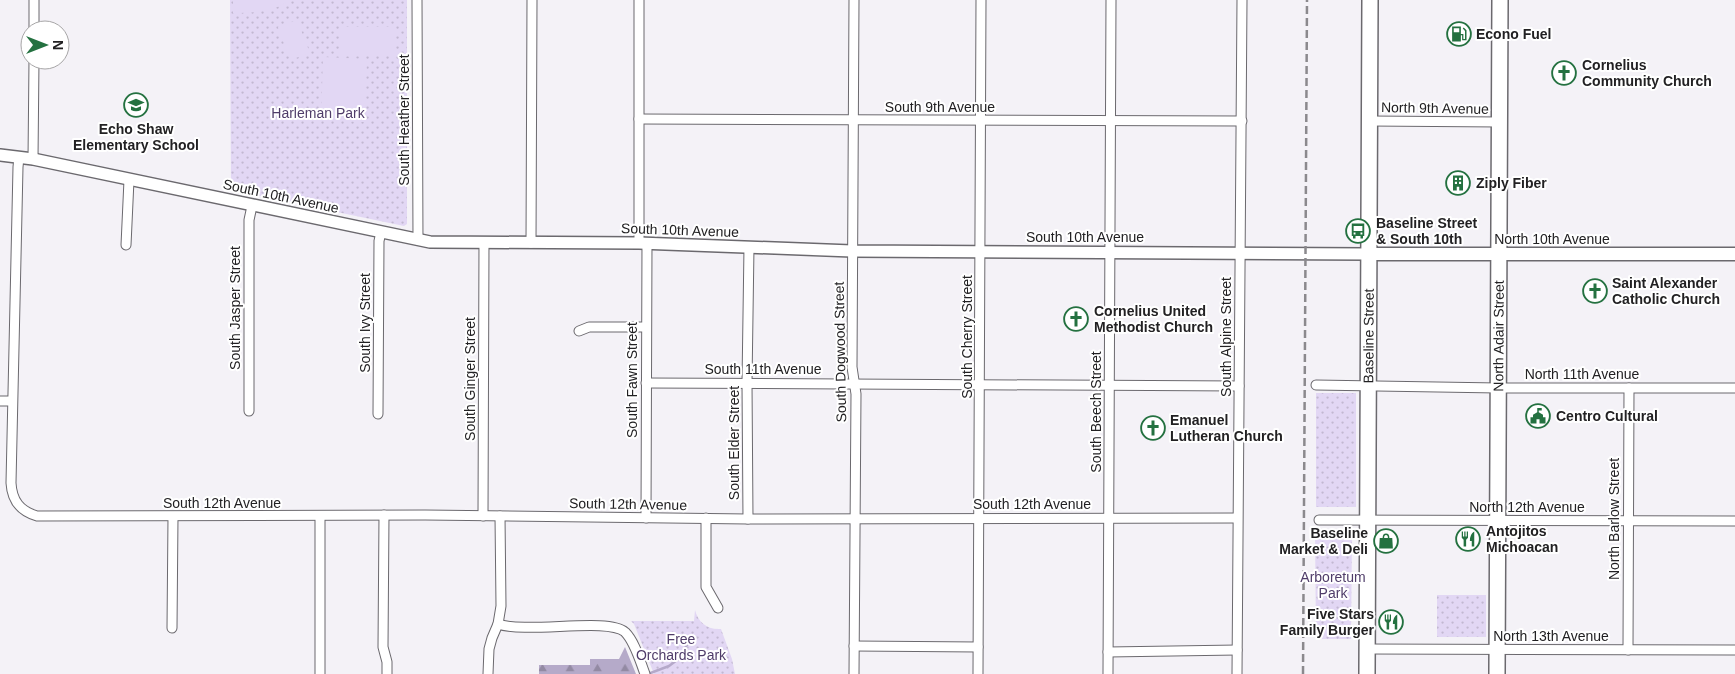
<svg xmlns="http://www.w3.org/2000/svg" width="1735" height="674" font-family="Helvetica,sans-serif">
	<defs>
		<pattern id="grass-dots" width="8" height="8" patternUnits="userSpaceOnUse" patternTransform="scale(1.25)"><rect width="8" height="8" fill="#e2d7f4"/><path d="M2 2h.1M6 6h.1" fill="none" stroke="#c2b8d1" stroke-width="1.8" stroke-linecap="round"/></pattern>
		<pattern id="forest-firs" width="22" height="20" patternUnits="userSpaceOnUse" patternTransform="scale(1.25)"><rect width="22" height="20" fill="#b5aac9"/><path d="M5 1l3.5 6h-7zM16 11l3.5 6h-7z" fill="#938aa3"/></pattern>
	</defs>
	<rect width="100%" height="100%" fill="#f4f2f7"/>
	<g fill="url(#grass-dots)">
		<polygon points="230,0 407,0 407,224 404,226 231,190"/>
		<rect x="1316" y="393" width="40" height="114"/>
		<polygon points="1315,531 1352,532 1351,639 1316,639"/>
		<rect x="1437" y="595" width="49" height="42"/>
		<path d="M695,610c3,12 12,20 26,19l11,30 3,15h-81l-20,-50 -3,-3h63z"/>
	</g>
	<polygon fill="url(#forest-firs)" points="625,647 636,674 539,674 539,665 590,665 590,659 619,659"/>
	<g fill="#e2d7f4">
		<path d="M233,0h57c-17,12 -37,13 -57,13z"/>
		<polygon points="297,20 310,53 290,60 278,27"/>
		<rect x="339" y="27" width="55" height="28"/>
		<polygon points="323,57 367,59 364,122 321,120"/>
	</g>
	<g fill="none" stroke-linecap="round" stroke-linejoin="round">
		<polyline stroke="#b5a9c9" stroke-width="2.5" points="648,674 669,666 681,657 691,636"/>
		<g stroke="#6b696e" stroke-width="11">
			<g id="street">
				<polyline points="417,0 418,240"/>
				<polyline points="34,30 34,0"/>
				<polyline points="639,119 1242,121"/>
				<polyline points="1369,121 1500,122"/>
				<path d="M19,157l-1,10 -7,316c1,18 9,28 26,33l388,-1 323,4 489,-1"/>
				<polyline points="33,159 34,60"/>
				<polyline points="531,243 532,0"/>
				<polyline points="639,243 639,0"/>
				<polyline points="126,245 129,180"/>
				<polyline points="579,331 589,327 645,327"/>
				<polyline points="646,383 1239,386"/>
				<polyline points="1316,385 1498,388 1735,388"/>
				<polyline points="0,401 12,401"/>
				<polyline points="249,411 249,220 252,206"/>
				<polyline points="378,414 379,241 381,232"/>
				<polyline points="384,515 383,647 387,662 387,674"/>
				<polyline points="483,516 484,242"/>
				<polyline points="646,518 647,243"/>
				<polyline points="706,518 706,587 718,608"/>
				<polyline points="748,519 747,383 749,247"/>
				<polyline points="1319,520 1735,521"/>
				<path d="M498,624c29,10 110,-7 127,8 10,10 15,29 20,42"/>
				<polyline points="172,628 173,517"/>
				<polyline points="854,646 978,647"/>
				<polyline points="1367,649 1735,650"/>
				<polyline points="1628,650 1629,388"/>
				<polyline points="1108,652 1237,650"/>
				<polyline points="320,674 320,517"/>
				<polyline points="488,674 489,649 492,638 498,624 501,606 500,516"/>
				<polyline points="854,674 856,394 852,367 854,0"/>
				<polyline points="978,674 981,0"/>
				<polyline points="1108,674 1111,0"/>
				<polyline points="1237,674 1242,0"/>
			</g>
		</g>
		<g stroke="#6b696e" stroke-width="14">
			<polyline id="secondary" points="0,155 33,159 430,242 639,243 852,251 1368,254"/>
		</g>
		<g stroke="#6b696e" stroke-width="15">
			<polyline id="primary" points="1368,254 1735,254"/>
		</g>
		<g stroke="#6b696e" stroke-width="18">
			<g id="highway">
				<path id="s1" d="M1367,674l3,-674"/>
				<path id="s2" d="M1497,674l3,-674"/>
			</g>
		</g>
		<use href="#street" stroke="#fff" stroke-width="9"/>
		<use href="#secondary" stroke="#fff" stroke-width="11"/>
		<use href="#primary" stroke="#fff" stroke-width="12"/>
		<use href="#highway" stroke="#fff" stroke-width="15"/>
		<polyline stroke="#8b898d" stroke-width="2.5" stroke-dasharray="8 4" stroke-linecap="butt" points="1303,674 1307,0"/>
	</g>
	<defs>
		<g id="fuel-ring" transform="scale(1.25)"><circle r="9.5" fill="#fff" stroke="#247140" stroke-width="1.5"/><path d="M-5.5-6h7V0h2V4h1.3V-2.5L3-4.5l.8-.8L6-3V5H2.5V1h-1V6h-7ZM-4.2-4.7v3.2H.2V-4.7Z" fill="#247140"/></g>
		<g id="church-ring" transform="scale(1.25)"><circle r="9.5" fill="#fff" stroke="#247140" stroke-width="1.5"/><path d="M-1.2-6h2.4v3.5h3.3v2.4h-3.3V6h-2.4V-.1h-3.3v-2.4h3.3Z" fill="#247140"/></g>
		<g id="school-ring" transform="scale(1.25)"><circle r="9.5" fill="#fff" stroke="#247140" stroke-width="1.5"/><path d="M0-5L7-2L0 1L-7-2ZM-4 1L0 2.5L4 1V4Q0 6-4 4Z" fill="#247140"/></g>
		<g id="building-ring" transform="scale(1.25)"><circle r="9.5" fill="#fff" stroke="#247140" stroke-width="1.5"/><path d="M-4-6H4V6H1V3H-1V6H-4ZM-2.5-4.3h1.7v1.8h-1.7ZM.8-4.3h1.7v1.8H.8ZM-2.5-1h1.7V.8h-1.7ZM.8-1h1.7V.8H.8Z" fill="#247140"/></g>
		<g id="bus-ring" transform="scale(1.25)"><circle r="9.5" fill="#fff" stroke="#247140" stroke-width="1.5"/><path d="M-5-6H5V4H4V6H2V4H-2V6H-4V4H-5ZM-3.5-4V0h7V-4ZM-3.5 1.2v1.5H-2V1.2ZM2 1.2v1.5H3.5V1.2Z" fill="#247140"/></g>
		<g id="civic-ring" transform="scale(1.25)"><circle r="9.5" fill="#fff" stroke="#247140" stroke-width="1.5"/><path d="M-.6-6.5H3V-4.5H.6V-3L4-1V1h2V6H-6V1h2V-1L-.6-3ZM-1.2 2.5V6h2.4V2.5Z" fill="#247140"/></g>
		<g id="restaurant-ring" transform="scale(1.25)"><circle r="9.5" fill="#fff" stroke="#247140" stroke-width="1.5"/><path d="M-5-6h1v4h1v-4h1v4h1v-4h1v5L-1.5 .5V6h-2V.5L-5-1ZM5-6V6H3V1.5H1.5Q1.5-4 5-6Z" fill="#247140"/></g>
		<g id="shop-ring" transform="scale(1.25)"><circle r="9.5" fill="#fff" stroke="#247140" stroke-width="1.5"/><path d="M-5-2.5h2.3a2.7 3.5 0 0 1 5.4 0H5L5.5 6h-11ZM-1.5-2.5h3a1.5 2.3 0 0 0-3 0Z" fill="#247140"/></g>
	</defs>
	<g fill-rule="evenodd">
		<use href="#fuel-ring" x="1459" y="34"/>
		<use href="#church-ring" x="1564" y="73"/>
		<use href="#school-ring" x="136" y="105"/>
		<use href="#building-ring" x="1458" y="183"/>
		<use href="#bus-ring" x="1358" y="231"/>
		<use href="#church-ring" x="1595" y="291"/>
		<use href="#church-ring" x="1076" y="319"/>
		<use href="#civic-ring" x="1538" y="416"/>
		<use href="#church-ring" x="1153" y="428"/>
		<use href="#restaurant-ring" x="1468" y="539"/>
		<use href="#shop-ring" x="1386" y="541"/>
		<use href="#restaurant-ring" x="1391" y="622"/>
	</g>
	<g text-anchor="middle" stroke-width="4" stroke-linejoin="round" paint-order="stroke">
		<g font-size="14" font-weight="bold" fill="#222123" stroke="#fff" text-anchor="start">
			<text x="1476" y="39">Econo Fuel</text>
			<text x="1582" y="70">Cornelius<tspan x="1582" dy="16">Community Church</tspan></text>
			<text x="136" y="134" text-anchor="middle">Echo Shaw<tspan x="136" dy="16">Elementary School</tspan></text>
			<text x="1476" y="188">Ziply Fiber</text>
			<text x="1376" y="228">Baseline Street<tspan x="1376" dy="16">&amp; South 10th</tspan></text>
			<text x="1612" y="288">Saint Alexander<tspan x="1612" dy="16">Catholic Church</tspan></text>
			<text x="1094" y="316">Cornelius United<tspan x="1094" dy="16">Methodist Church</tspan></text>
			<text x="1556" y="421">Centro Cultural</text>
			<text x="1170" y="425">Emanuel<tspan x="1170" dy="16">Lutheran Church</tspan></text>
			<text x="1486" y="536">Antojitos<tspan x="1486" dy="16">Michoacan</tspan></text>
			<text x="1368" y="538" text-anchor="end">Baseline<tspan x="1368" dy="16">Market &amp; Deli</tspan></text>
			<text x="1374" y="619" text-anchor="end">Five Stars<tspan x="1374" dy="16">Family Burger</tspan></text>
		</g>
		<g font-size="14" fill="#222123" stroke="#fff">
			<text x="940" y="112">South 9th Avenue</text>
			<text transform="translate(1435 108) rotate(1)" y="5">North 9th Avenue</text>
			<text transform="translate(404 120) rotate(-90)" y="5">South Heather Street</text>
			<text transform="translate(281 196) rotate(12)" y="5">South 10th Avenue</text>
			<text transform="translate(680 230) rotate(2)" y="5">South 10th Avenue</text>
			<text x="1085" y="242">South 10th Avenue</text>
			<text x="1552" y="244">North 10th Avenue</text>
			<text transform="translate(235 308) rotate(-90)" y="5">South Jasper Street</text>
			<text transform="translate(365 323) rotate(-90)" y="5">South Ivy Street</text>
			<text transform="translate(967 337) rotate(-90)" y="5">South Cherry Street</text>
			<text transform="translate(1226 337) rotate(-90)" y="5">South Alpine Street</text>
			<text dy="5" stroke="none"><textPath href="#s1" startOffset="338">Baseline Street</textPath></text>
			<text dy="5" stroke="none"><textPath href="#s2" startOffset="338">North Adair Street</textPath></text>
			<text transform="translate(840 352) rotate(-91)" y="5">South Dogwood Street</text>
			<text x="763" y="374">South 11th Avenue</text>
			<text x="1582" y="379">North 11th Avenue</text>
			<text transform="translate(470 379) rotate(-90)" y="5">South Ginger Street</text>
			<text transform="translate(632 380) rotate(-90)" y="5">South Fawn Street</text>
			<text transform="translate(1096 412) rotate(-90)" y="5">South Beech Street</text>
			<text transform="translate(734 443) rotate(-90)" y="5">South Elder Street</text>
			<text x="222" y="508">South 12th Avenue</text>
			<text transform="translate(628 504) rotate(1)" y="5">South 12th Avenue</text>
			<text x="1032" y="509">South 12th Avenue</text>
			<text x="1527" y="512">North 12th Avenue</text>
			<text transform="translate(1614 519) rotate(-90)" y="5">North Barlow Street</text>
			<text x="1551" y="641">North 13th Avenue</text>
		</g>
		<g font-size="14" fill="#4f3c69" stroke="#fff">
			<text x="318" y="118">Harleman Park</text>
			<text x="1333" y="582">Arboretum<tspan x="1333" dy="16">Park</tspan></text>
			<text x="681" y="644">Free<tspan x="681" dy="16">Orchards Park</tspan></text>
		</g>
	</g>
	<g transform="translate(45 45) rotate(90)"><circle r="24" fill="#ffffff" stroke="#a7a6a7"/>
	<path d="M0-4L9 19L0 12L-9 19Z" fill="#247140"/>
	<text y="-8" font-size="14" font-weight="bold" text-anchor="middle" fill="#222123">N</text>
	</g>
</svg>
